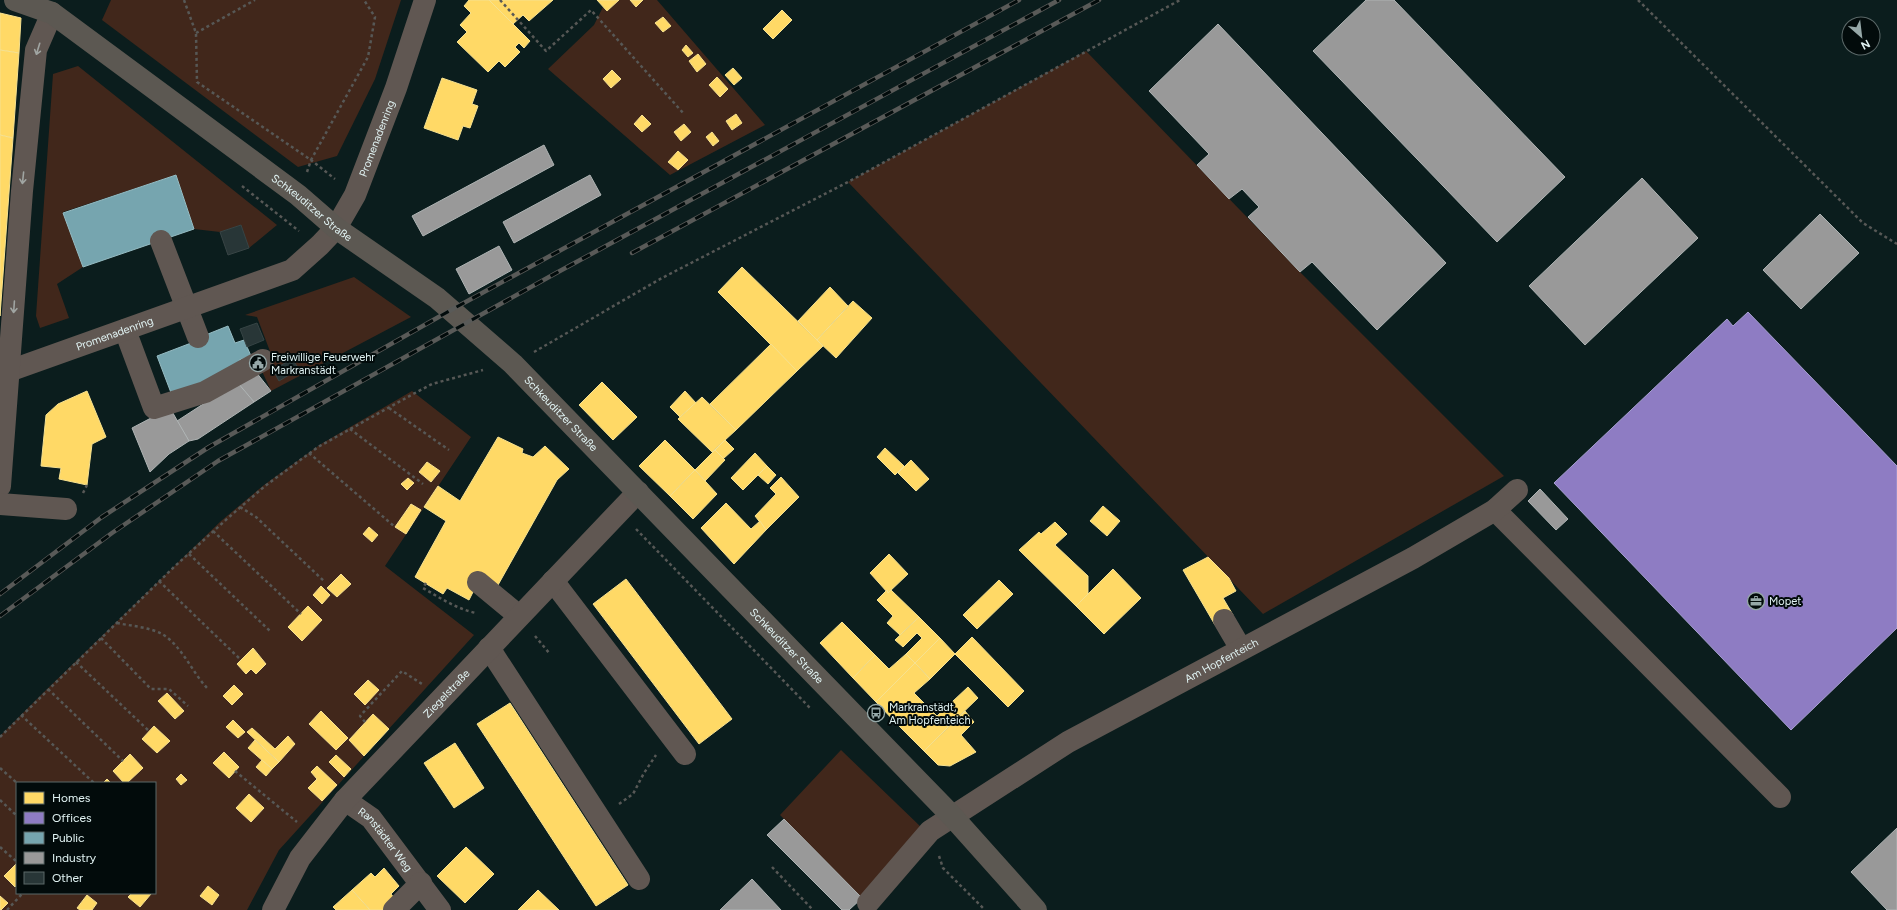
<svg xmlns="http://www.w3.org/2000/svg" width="1897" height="910" font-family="Figtree,sans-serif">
	<rect width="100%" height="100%" fill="#0b1d1d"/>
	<g fill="#41271b" fill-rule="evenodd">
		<polygon points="111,0 401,0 375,79 337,156 298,167 102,20"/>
		<polygon points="619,0 630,0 636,6 643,0 657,0 765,125 670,175 548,69 594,25 603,7 607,11"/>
		<polygon points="1086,51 1300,272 1504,476 1263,614 848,182"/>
		<polygon points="78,66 277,225 249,248 228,255 220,232 194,229 176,175 63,212 83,267 57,284 69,318 40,328 36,316 53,74"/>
		<polygon points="354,277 411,317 271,391 261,369 281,358 278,352 271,354 257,317 245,315"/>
		<path d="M412,391l59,46 -86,129 89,69 -195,215 -32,60h-247v-174l44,-44 177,-171 43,-36 57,-41zM17,783h138v110h-138z"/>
		<polygon points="841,750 922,828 862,898 780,815"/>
	</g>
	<g fill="#ffd966" stroke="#f6e190">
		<polygon points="469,0 489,0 530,41 524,48 519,43 515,47 520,52 505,67 499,61 488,72 457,42 467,32 460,25 471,13 464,6"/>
		<polygon points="489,0 553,0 529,21 523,15 513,24"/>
		<polygon points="597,0 619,0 607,11"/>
		<polygon points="630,0 643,0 636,7"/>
		<polygon points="782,10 792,20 773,39 763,29"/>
		<polygon points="0,13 21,18 19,53 0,50"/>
		<polygon points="663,17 671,26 663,32 655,23"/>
		<polygon points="686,45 693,53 688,57 682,50"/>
		<polygon points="0,50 19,53 13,138 0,135"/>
		<polygon points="698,54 706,64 697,72 689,61"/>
		<polygon points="733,68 742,78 734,85 725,75"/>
		<polygon points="612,70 621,79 611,88 603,79"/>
		<polygon points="717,77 728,89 720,97 709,85"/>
		<polygon points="442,78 477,90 472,104 478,106 470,128 463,126 458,140 424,128"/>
		<polygon points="736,114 742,123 732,130 726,121"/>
		<polygon points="642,115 651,124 642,132 634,124"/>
		<polygon points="684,124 691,132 681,141 674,132"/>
		<polygon points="712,132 719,141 713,146 706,137"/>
		<polygon points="0,135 13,138 0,316"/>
		<polygon points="678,151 688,160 678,170 668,162"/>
		<polygon points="742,267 823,346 797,371 718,292"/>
		<polygon points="830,287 848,306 817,340 798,321"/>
		<polygon points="853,301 872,318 836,358 817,340"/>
		<polygon points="771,344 797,371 736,430 710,404"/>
		<polygon points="602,382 637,417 613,440 579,405"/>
		<polygon points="87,391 106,437 92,444 87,485 59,479 61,468 41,466 46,415 58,404"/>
		<polygon points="685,391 696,403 680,417 670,407"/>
		<polygon points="702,397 736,430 712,452 678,419"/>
		<polygon points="498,437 523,449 522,453 533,457 545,446 569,469 557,480 498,585 478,582 469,600 447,588 443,594 415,577 446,521 424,507 438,486 460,501"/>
		<polygon points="665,440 695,470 670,496 639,466"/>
		<polygon points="725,440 734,449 723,459 715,450"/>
		<polygon points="885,448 904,466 895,475 877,457"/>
		<polygon points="715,450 725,460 705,481 695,470"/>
		<polygon points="755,453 767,466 743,490 731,478"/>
		<polygon points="911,460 929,479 916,491 898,473"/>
		<polygon points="427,462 440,471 431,482 419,472"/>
		<polygon points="767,466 776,475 768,484 758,475"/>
		<polygon points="695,470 717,494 693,519 670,496"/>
		<polygon points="781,477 799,497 766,530 755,516 776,494 770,488"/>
		<polygon points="408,478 414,483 407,490 401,484"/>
		<polygon points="726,503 751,529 760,521 766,530 734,564 701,528"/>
		<polygon points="411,504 421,510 406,534 395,527"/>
		<polygon points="1103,506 1120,521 1107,536 1090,521"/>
		<polygon points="1055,522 1067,534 1055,545 1088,576 1088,595 1076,606 1019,550 1039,532 1041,534"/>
		<polygon points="369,527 378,535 372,542 363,534"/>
		<polygon points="889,554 908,574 888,593 870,573"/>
		<polygon points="1208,557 1229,578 1236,591 1223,598 1233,615 1215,625 1183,570"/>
		<polygon points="1113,569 1141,598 1104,634 1076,606"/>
		<polygon points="341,574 351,584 337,597 327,588"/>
		<polygon points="626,579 732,719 699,744 593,604"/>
		<polygon points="999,580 1013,594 977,629 963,615"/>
		<polygon points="321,586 330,595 322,604 313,595"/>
		<polygon points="887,590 888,593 891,590 919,617 900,635 887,623 893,616 877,600"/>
		<polygon points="308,606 322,620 302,641 288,627"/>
		<polygon points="919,617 940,638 915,663 906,654 922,638 917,633 903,647 895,640"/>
		<polygon points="842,622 875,655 853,678 820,643"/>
		<polygon points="972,637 1024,691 1008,707 955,654"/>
		<polygon points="940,638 955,654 930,679 915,663"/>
		<polygon points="253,648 266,664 256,674 251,669 246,674 237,664"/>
		<polygon points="906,654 915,663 876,702 853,678 875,655 889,669"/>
		<polygon points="915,663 930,679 914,693 924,703 900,727 876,702"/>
		<polygon points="368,680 379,690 365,705 354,694"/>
		<polygon points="234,685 243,694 232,705 223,696"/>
		<polygon points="968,687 978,698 948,727 937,716"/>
		<polygon points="167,693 184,711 175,719 158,701"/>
		<polygon points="510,703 628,885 596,906 477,724"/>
		<polygon points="924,703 948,727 924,751 900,727"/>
		<polygon points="321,711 348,738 336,750 309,724"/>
		<polygon points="965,711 974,722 961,735 976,752 950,766 938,765 924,751"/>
		<polygon points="373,714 389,729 364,756 349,740"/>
		<polygon points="233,720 245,732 238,738 226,727"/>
		<polygon points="154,726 170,741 157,753 142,739"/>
		<polygon points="252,728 275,749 288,736 295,744 279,762 247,732"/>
		<polygon points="255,740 279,762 272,769 248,748"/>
		<polygon points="455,743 484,788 454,808 424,763"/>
		<polygon points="224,752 239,767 229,778 213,763"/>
		<polygon points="130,754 143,768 127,783 124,783 113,771"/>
		<polygon points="336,755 351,769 344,777 329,762"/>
		<polygon points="262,760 272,769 266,776 256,767"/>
		<polygon points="317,766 337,785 322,801 308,788 317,779 311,772"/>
		<polygon points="181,774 187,780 181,785 176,779"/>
		<polygon points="107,779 111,783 103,783"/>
		<polygon points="249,794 264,808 251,822 236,808"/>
		<polygon points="466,847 494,874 465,903 437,876"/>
		<polygon points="17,863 17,885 15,887 4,876"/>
		<polygon points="384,868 399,886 391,894 395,899 383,910 370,910 352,890 371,873 375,877"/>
		<polygon points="208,886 219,895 212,905 200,896"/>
		<polygon points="352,890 370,910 336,910 333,907"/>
		<polygon points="538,890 559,910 518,910"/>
		<polygon points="132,893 150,893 151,894 140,907 128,897"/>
		<polygon points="87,895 97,903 92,910 80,910 77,908"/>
		<polygon points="0,896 8,903 1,910 0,910"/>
	</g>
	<polygon fill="#8e7cc3" stroke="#a7a0d1" points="1748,312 1897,466 1897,628 1791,730 1554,483 1727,319 1733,326"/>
	<g fill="#76a5af" stroke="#96bcc3">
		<polygon points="176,175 194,229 83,267 63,213"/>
		<polygon points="228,326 235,343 244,340 251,356 239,360 242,365 173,398 157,356 199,340 198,338"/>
	</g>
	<g fill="#999" stroke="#afb4b4">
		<polygon points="1366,0 1394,0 1565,177 1497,242 1313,51"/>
		<polygon points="1218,24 1446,263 1377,330 1312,262 1300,272 1248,217 1259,207 1242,189 1229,199 1197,165 1209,154 1149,91"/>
		<polygon points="544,145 554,165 423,236 412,216"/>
		<polygon points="590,175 601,195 514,243 503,222"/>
		<polygon points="1642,178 1698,238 1585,345 1529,286"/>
		<polygon points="1820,214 1859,253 1801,309 1763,270"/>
		<polygon points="499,246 512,270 469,294 456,269"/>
		<polygon points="256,372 271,391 254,402 238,383"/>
		<polygon points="237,382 254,402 198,439 189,441 177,421"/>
		<polygon points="170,408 189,441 169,454 150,472 132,428"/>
		<polygon points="1540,489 1568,519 1556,530 1528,501"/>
		<polygon points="784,819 862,898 849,910 842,910 767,835"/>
		<polygon points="1897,828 1897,910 1887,910 1851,872"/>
		<polygon points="752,879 781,910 720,910"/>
	</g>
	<g fill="#283637" stroke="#364445">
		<polygon points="241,225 249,248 228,255 220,232"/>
		<polygon points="257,323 264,340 247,347 240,329"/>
		<polygon points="292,359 299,369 279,381 273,370"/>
	</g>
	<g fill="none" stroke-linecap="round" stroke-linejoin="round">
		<g stroke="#575856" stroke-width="2.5" stroke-dasharray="3 3" stroke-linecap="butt">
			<polyline points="184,0 196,33 197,82 311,160 368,57 375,17 364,0"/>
			<polyline points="500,0 546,51 591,10 684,114"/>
			<polyline points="1638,0 1863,223 1897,244"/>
			<polyline points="196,33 255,0"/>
			<polyline points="307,172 311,160 335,179"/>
			<polyline points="242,186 299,231"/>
			<polyline points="534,352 662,278 848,182 1180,0"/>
			<polyline points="389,408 449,450"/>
			<polyline points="350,429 423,484"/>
			<polyline points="309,453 395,527"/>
			<polyline points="83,493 87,485"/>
			<polyline points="240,507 256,517 325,582"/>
			<polyline points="636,529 810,708"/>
			<polyline points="213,531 301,614"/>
			<polyline points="189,554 270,631"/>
			<polyline points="159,581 241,660"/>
			<path d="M426,583l-3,5c17,10 34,21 53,25"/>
			<path d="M117,623c14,3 32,4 45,11 20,12 30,38 45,54"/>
			<polyline points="535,636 550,654"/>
			<polyline points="101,638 151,689 169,689 188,706"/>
			<polyline points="76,662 149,731"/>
			<polyline points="48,689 123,761"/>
			<polyline points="21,715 94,783"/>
			<polyline points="365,722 360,716 402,671 422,684"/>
			<polyline points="0,737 174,567 228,518 265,486 318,447 415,393 432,384 483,370"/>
			<polyline points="0,768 17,783"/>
			<polyline points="235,771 297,822"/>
			<polyline points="0,800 17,816"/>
			<polyline points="619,804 633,794 644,773 656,755"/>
			<polyline points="0,847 17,862"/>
			<polyline points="939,856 943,868 985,910"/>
			<polyline points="772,867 813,910"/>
			<polyline points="7,910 23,893"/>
		</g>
		<g stroke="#605752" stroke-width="22">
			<polyline points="161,241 198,337"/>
			<polyline points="125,330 154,408 205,392 263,360"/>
			<path id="s1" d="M0,371h9l283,-101 28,-25 16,-17 19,-33 41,-107 29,-88"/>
			<polyline points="0,486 22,191 36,50 52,13"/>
			<polyline points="0,504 66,509"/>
			<polyline points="1495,510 1780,797"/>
			<polyline points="553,581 685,754"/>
			<polyline points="478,582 519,616"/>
			<polyline points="1224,620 1241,649"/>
			<polyline points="489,648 639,879"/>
			<path id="s2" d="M345,800l26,18 69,92"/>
			<path id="s3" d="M868,903l62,-72 138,-89 345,-184 82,-48 22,-20"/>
			<path id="s4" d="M273,910l27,-52 45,-58 293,-308"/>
			<polyline points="394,910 421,883"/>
		</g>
		<path stroke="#5c5852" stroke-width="22" id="s5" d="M15,0l37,13 246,182 38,33 101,70 76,66 439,452 84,94"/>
		<g stroke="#595a58" stroke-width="4.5">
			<g id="rail">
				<polyline points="632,253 1099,0"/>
				<polyline points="0,594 102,517 209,447 451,310 1019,0"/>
				<polyline points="0,616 112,533 218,461 558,272 1059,0"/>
			</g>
		</g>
		<use href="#rail" stroke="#020b0b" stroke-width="3" stroke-dasharray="9" stroke-linecap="butt"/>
	</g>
	<defs><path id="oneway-shaft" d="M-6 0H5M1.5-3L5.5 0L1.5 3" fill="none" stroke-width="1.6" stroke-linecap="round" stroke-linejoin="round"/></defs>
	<g stroke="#a0a5a2">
		<use href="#oneway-shaft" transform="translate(38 49) rotate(107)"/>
		<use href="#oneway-shaft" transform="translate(23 178) rotate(96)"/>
		<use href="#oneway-shaft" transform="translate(14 307) rotate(94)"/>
	</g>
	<defs>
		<g id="civic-ring" transform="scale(0.9)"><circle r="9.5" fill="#020b0b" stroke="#96a8a8" stroke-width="1.5"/><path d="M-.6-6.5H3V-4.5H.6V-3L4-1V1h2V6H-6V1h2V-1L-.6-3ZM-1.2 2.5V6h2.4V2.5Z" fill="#96a8a8"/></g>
		<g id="office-ring" transform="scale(0.9)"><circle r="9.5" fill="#020b0b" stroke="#96a8a8" stroke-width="1.5"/><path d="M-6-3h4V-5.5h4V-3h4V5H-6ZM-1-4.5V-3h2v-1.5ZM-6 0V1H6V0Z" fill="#96a8a8"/></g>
		<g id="bus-ring" transform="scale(0.9)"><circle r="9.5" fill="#020b0b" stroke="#96a8a8" stroke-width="1.5"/><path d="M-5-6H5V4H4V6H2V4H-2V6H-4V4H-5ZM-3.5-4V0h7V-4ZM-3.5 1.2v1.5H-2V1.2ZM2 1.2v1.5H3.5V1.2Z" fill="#96a8a8"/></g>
	</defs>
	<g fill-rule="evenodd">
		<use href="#civic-ring" x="258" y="363"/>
		<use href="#office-ring" x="1756" y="601"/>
		<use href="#bus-ring" x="876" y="713"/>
	</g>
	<g text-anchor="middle" stroke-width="4" stroke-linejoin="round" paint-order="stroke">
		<g font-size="11" fill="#e1f3f3" stroke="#020b0b">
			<text dy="4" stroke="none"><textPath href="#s1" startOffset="469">Promenadenring</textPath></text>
			<text dy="4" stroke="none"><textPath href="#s5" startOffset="364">Schkeuditzer Straße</textPath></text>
			<text dy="4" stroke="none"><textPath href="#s1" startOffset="121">Promenadenring</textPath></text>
			<text dy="4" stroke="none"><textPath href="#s5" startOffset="688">Schkeuditzer Straße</textPath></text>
			<text dy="4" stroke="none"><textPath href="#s5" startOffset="1012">Schkeuditzer Straße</textPath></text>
			<text dy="4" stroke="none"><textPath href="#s3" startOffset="433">Am Hopfenteich</textPath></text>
			<text dy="4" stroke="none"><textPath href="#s4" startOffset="279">Ziegelstraße</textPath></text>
			<text dy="4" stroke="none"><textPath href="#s2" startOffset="57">Ranstädter Weg</textPath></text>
		</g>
		<g font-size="11" fill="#e1f3f3" stroke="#020b0b" text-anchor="start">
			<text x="271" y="361">Freiwillige Feuerwehr<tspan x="271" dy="13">Markranstädt</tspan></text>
			<text x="1769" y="605">Mopet</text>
			<text x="889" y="711">Markranstädt,<tspan x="889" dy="13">Am Hopfenteich</tspan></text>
		</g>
	</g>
	<rect x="16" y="782" width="140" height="112" fill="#020b0b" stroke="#5b6868"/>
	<rect x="24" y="792" width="20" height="12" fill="#ffd966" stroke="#5b6868"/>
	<text x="52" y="802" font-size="12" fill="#e1f3f3">Homes</text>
	<rect x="24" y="812" width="20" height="12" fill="#8e7cc3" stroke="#5b6868"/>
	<text x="52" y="822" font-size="12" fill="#e1f3f3">Offices</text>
	<rect x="24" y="832" width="20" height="12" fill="#76a5af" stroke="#5b6868"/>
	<text x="52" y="842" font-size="12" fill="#e1f3f3">Public</text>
	<rect x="24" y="852" width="20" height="12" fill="#999999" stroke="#5b6868"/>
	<text x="52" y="862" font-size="12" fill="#e1f3f3">Industry</text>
	<rect x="24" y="872" width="20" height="12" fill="#283637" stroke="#5b6868"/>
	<text x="52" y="882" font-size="12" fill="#e1f3f3">Other</text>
	<g transform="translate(1861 36) rotate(152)"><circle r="19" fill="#020b0b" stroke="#5b6868"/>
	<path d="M0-3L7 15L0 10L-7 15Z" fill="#96a8a8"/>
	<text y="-6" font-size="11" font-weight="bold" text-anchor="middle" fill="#e1f3f3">N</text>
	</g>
</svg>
